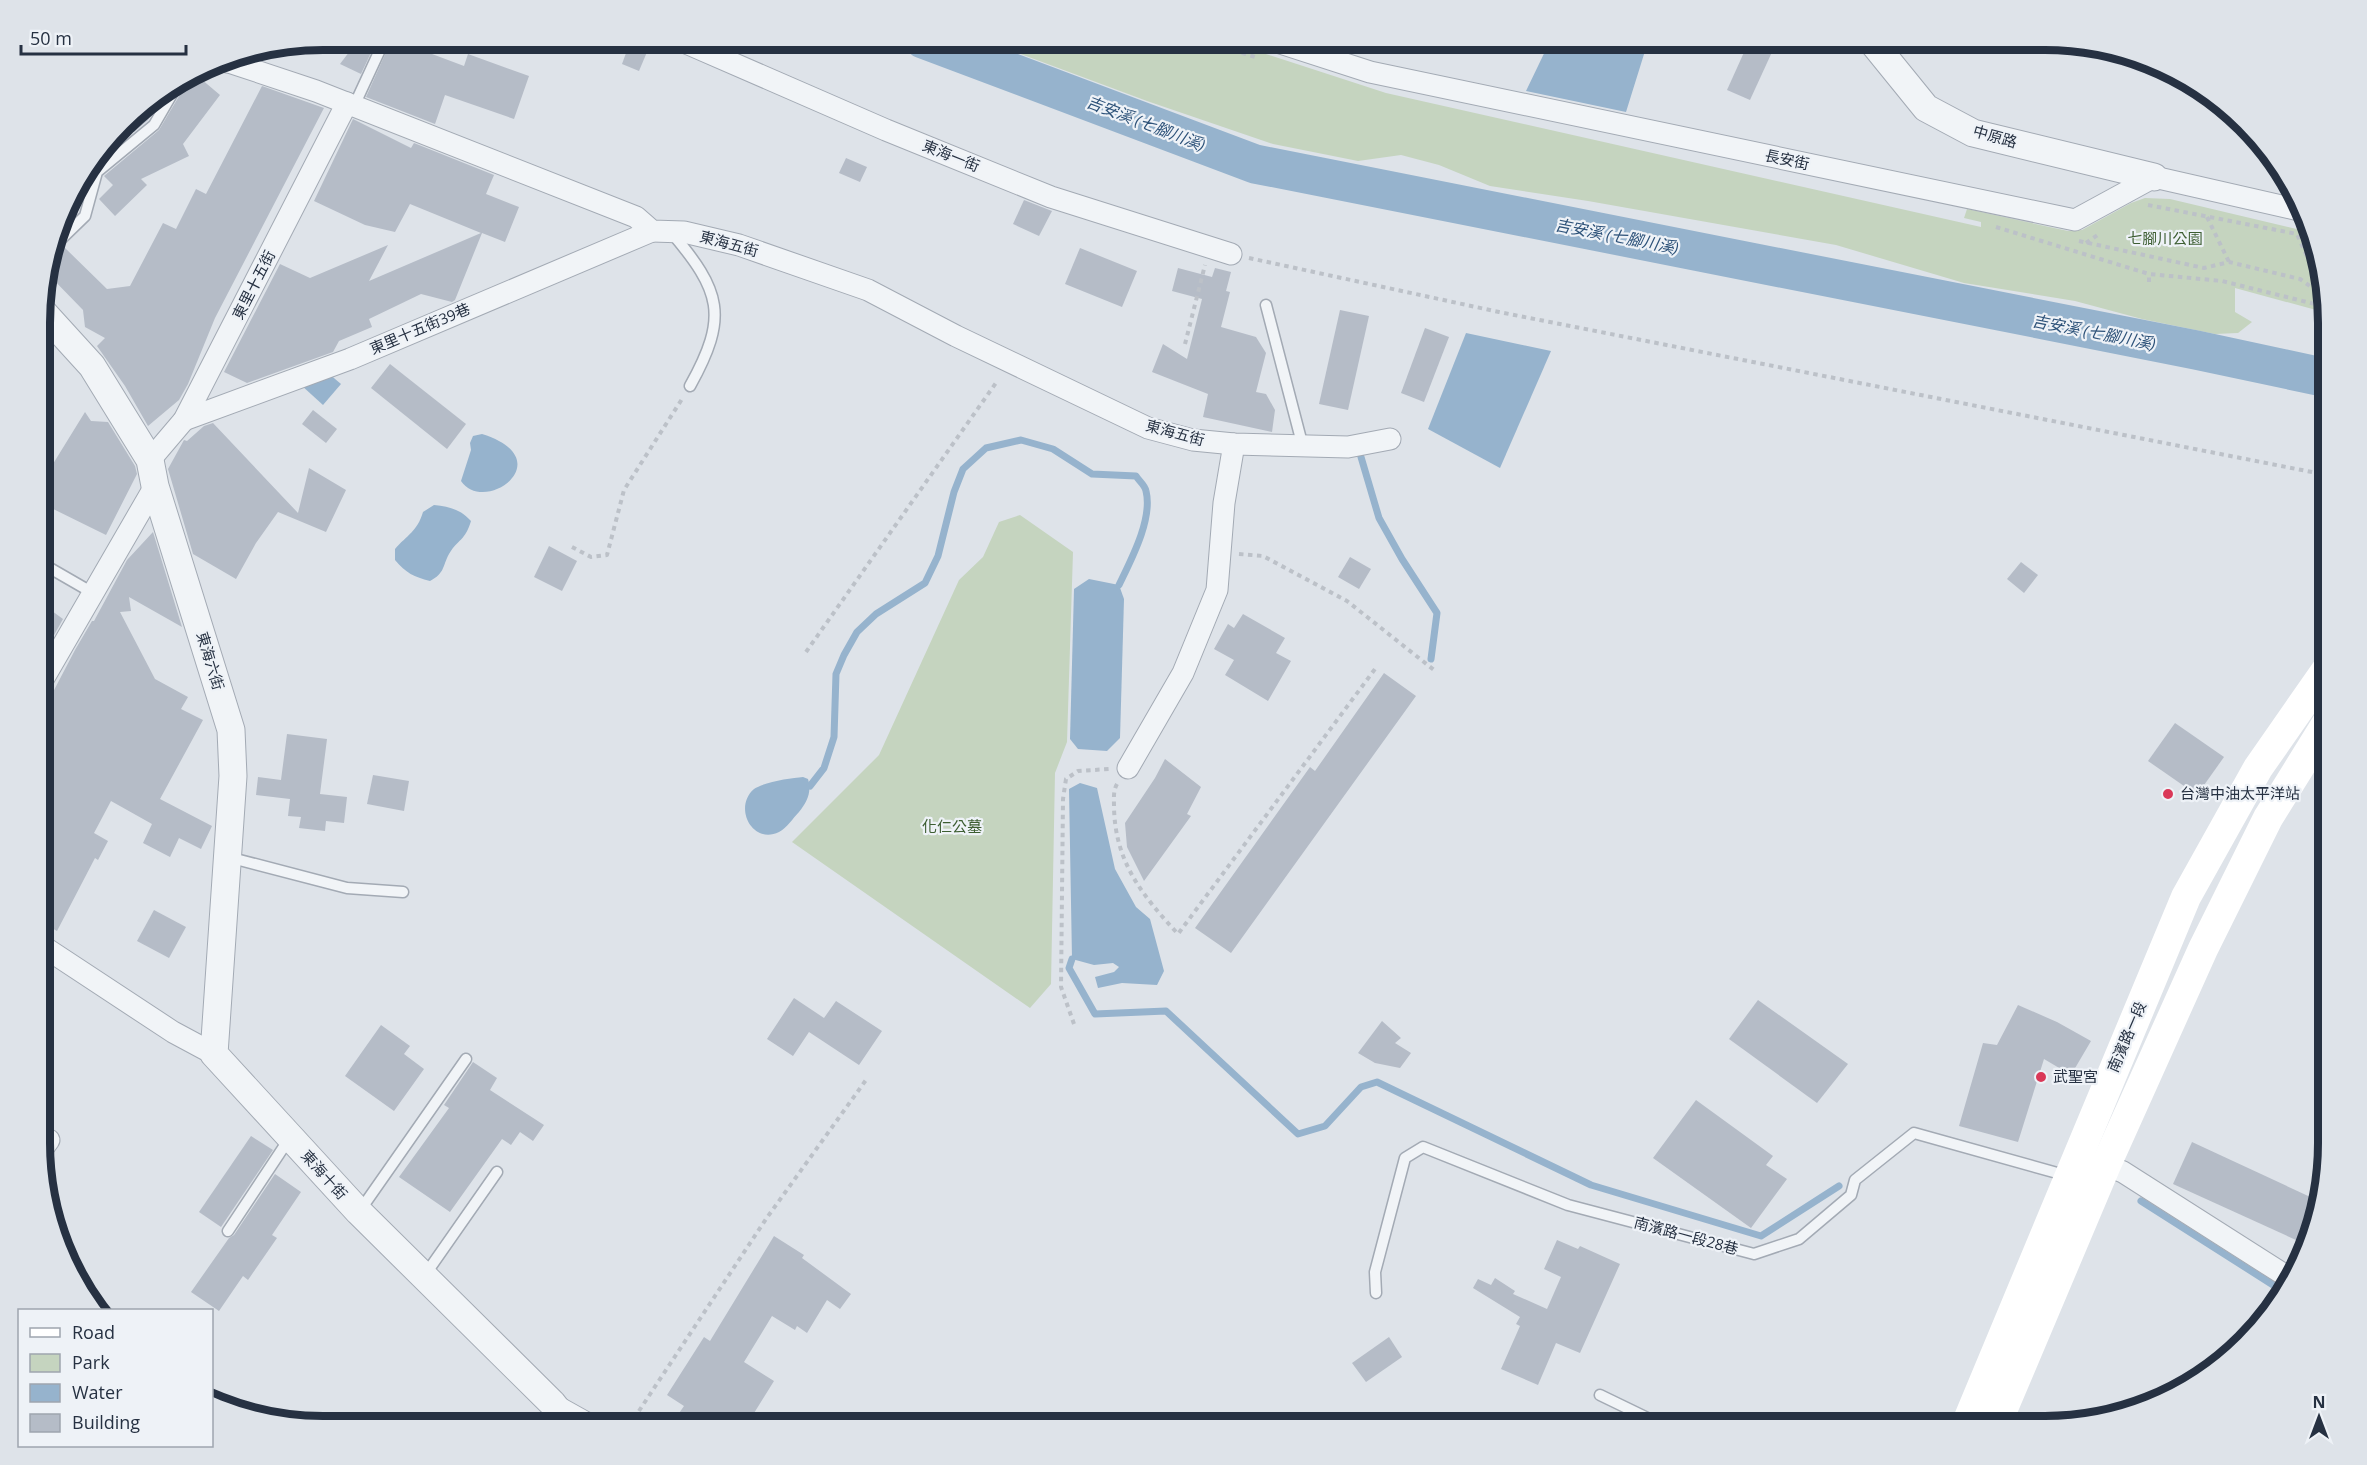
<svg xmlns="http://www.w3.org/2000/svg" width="2367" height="1465" font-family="'Open Sans','Noto Sans TC',sans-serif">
	<rect width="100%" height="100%" fill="#dee3e9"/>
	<g fill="#c5d4bf">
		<polygon points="980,39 1220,39 1386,93 1981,227 1981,222 1964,218 1967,209 2068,231 2082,230 2131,203 2145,198 2170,199 2305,231 2327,304 2327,313 2235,288 2235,312 2252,322 2238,333 2215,334 2142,319 2075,301 1964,283 1836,245 1588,201 1490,186 1439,165 1401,155 1358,161 1273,144 1147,101"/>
		<polygon points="1020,515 1073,552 1067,742 1055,773 1051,984 1030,1008 792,842 879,755 959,580 983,557 999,522"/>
	</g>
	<g fill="#96b3cd">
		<path d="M1551,39h44l14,9 3,-6 7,5 7,-8c10,0 14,4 19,12l-19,61 -100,-21z"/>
		<polygon points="1466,333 1551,351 1500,468 1428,429"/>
		<polygon points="328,373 341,384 323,405 301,385"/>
		<path d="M482,434c80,25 3,82 -21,47l10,-31 -1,-7 3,-7z"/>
		<path d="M434,505c16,2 26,4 37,16 -6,20 -13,18 -22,33 -7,13 -4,19 -19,27 -16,-4 -24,-8 -35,-21v-11c12,-14 22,-17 28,-37z"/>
		<polygon points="1089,579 1119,585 1124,599 1120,738 1107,751 1078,749 1070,739 1074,589"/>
		<path d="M803,777l5,2c4,13 -1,23 -9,33 -6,6 -12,16 -20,20 -27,13 -46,-25 -25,-43 10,-7 37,-11 49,-12z"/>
		<polygon points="1080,783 1097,788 1115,869 1136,907 1150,919 1164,971 1157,985 1122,983 1098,988 1095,977 1114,972 1119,967 1113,963 1094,965 1072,959 1069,789"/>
	</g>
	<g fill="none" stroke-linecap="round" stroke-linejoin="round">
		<g stroke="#96b3cd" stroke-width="7">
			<polyline points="1361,457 1379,518 1402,559 1437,613 1431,659"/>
			<path d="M810,786l14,-18 10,-31 2,-63 8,-19 13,-23 19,-18 49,-31 13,-27 16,-64 9,-23 23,-21 35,-8 32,9 39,25 44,2c3,5 9,9 10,15 7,28 -15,69 -27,94"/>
			<polyline points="1072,959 1069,968 1095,1014 1166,1011 1298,1134 1325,1126 1361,1087 1377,1082 1591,1185 1761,1236 1839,1186"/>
			<polyline points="2141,1201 2284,1292"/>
		</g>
		<polyline stroke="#96b3cd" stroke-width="39" points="923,39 1255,164 2196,350 2327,378"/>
	</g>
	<g fill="#b5bcc7">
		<polygon points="359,39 368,39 375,44 361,74 340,64"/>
		<polygon points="392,39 464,66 468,54 529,76 514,119 445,95 435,124 366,97"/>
		<polygon points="1750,39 1778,39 1750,100 1727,90"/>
		<polygon points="629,45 647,52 639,71 622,64"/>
		<polygon points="194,73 220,95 183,144 189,156 141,179 147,185 115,216 99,199 113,185 104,176 159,130 185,86 186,78"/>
		<polygon points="262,86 324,108 215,318 188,384 179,400 148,426 125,386 97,346 105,338 85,327 83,310 46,272 51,254 58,253 64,247 107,289 130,286 163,223 176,229 196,189 206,194"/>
		<polygon points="165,91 148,120 134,132 123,125 135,110"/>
		<polygon points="353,119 411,148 414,143 494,175 486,194 519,207 505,242 482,233 455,300 452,302 421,294 369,319 372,327 339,341 333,352 247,383 224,372 280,264 310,278 388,245 369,281 481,233 410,204 395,232 365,225 314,201"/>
		<polygon points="846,158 867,167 860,182 839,173"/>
		<polygon points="1024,200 1052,211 1039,236 1013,224"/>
		<polygon points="1080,248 1137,271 1122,307 1065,284"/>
		<polygon points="1178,268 1212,277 1215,268 1231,272 1226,291 1230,292 1221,327 1256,337 1266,353 1256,392 1266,394 1275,410 1272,432 1203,417 1208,394 1152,372 1163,344 1187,359 1202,299 1172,291"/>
		<polygon points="1340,310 1369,316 1348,410 1319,404"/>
		<polygon points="1425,328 1449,337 1424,402 1401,393"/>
		<polygon points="390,364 466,424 447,449 371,388"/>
		<polygon points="313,410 337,429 326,443 302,424"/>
		<polygon points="85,412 91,421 108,422 135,466 137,474 106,535 41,503 41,471 48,472"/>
		<polygon points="213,423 298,513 309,468 346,490 326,532 278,512 256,543 236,579 193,554 168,469 184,440 187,441 204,426"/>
		<polygon points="153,532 182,627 129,597 131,611 120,612 155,679 188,697 181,709 203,720 160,799 212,826 201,849 179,838 170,857 143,843 152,824 111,801 94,833 108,841 98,860 95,858 57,931 41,922 41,715 75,650 92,621 94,621 127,560"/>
		<polygon points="549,546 577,561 562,591 534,577"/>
		<polygon points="1350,557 1371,569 1359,589 1338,577"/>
		<polygon points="2021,562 2038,575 2024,593 2007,579"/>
		<polygon points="41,603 63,619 53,637 41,630"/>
		<polygon points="1243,614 1285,638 1276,653 1291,661 1268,701 1225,675 1234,660 1214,649 1228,624 1234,628"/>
		<polygon points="1384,673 1416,696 1231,953 1195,928 1310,767 1315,771"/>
		<polygon points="2175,723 2224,757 2197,795 2148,761"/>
		<polygon points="287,734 327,739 320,794 347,797 344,823 326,821 325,831 299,828 301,817 288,816 290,799 256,795 258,777 281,780"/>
		<polygon points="1165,759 1201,787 1187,814 1191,816 1144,881 1127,847 1125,823 1155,778"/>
		<polygon points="373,775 409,781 404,811 367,804"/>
		<polygon points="154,910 186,927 169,958 137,941"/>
		<polygon points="794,998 824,1018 836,1001 882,1031 859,1065 809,1032 793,1056 767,1039"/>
		<polygon points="1758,1000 1848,1064 1817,1103 1729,1039"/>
		<polygon points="2018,1005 2057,1022 2091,1041 2071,1075 2044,1059 2018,1142 1959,1126 1983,1043 1997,1045"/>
		<polygon points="1382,1021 1401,1038 1395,1043 1411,1053 1400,1068 1375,1063 1358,1053"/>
		<polygon points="381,1025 410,1046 404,1054 424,1069 394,1111 345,1076"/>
		<polygon points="473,1062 497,1078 490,1090 544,1125 533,1141 520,1132 511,1145 502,1139 450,1212 399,1177 449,1108 444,1105"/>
		<polygon points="1696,1100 1773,1156 1766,1165 1787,1179 1751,1228 1653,1158"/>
		<polygon points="251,1136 273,1150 221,1227 199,1212"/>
		<polygon points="2192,1142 2319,1201 2313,1233 2307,1245 2173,1184"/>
		<polygon points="275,1174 301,1192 272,1235 277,1238 248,1280 243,1276 219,1311 191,1292 229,1238 234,1235"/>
		<polygon points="774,1236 804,1255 802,1258 851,1294 840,1309 827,1300 807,1333 797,1326 795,1330 772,1316 744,1362 774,1381 746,1426 686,1426 675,1419 684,1406 667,1395 704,1337 710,1341"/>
		<polygon points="1557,1240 1578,1249 1580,1246 1620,1264 1580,1353 1556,1343 1538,1385 1501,1369 1520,1326 1516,1324 1520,1317 1473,1288 1478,1279 1491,1285 1495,1278 1515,1291 1513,1294 1547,1309 1561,1277 1544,1269"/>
		<polygon points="1389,1337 1402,1357 1366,1382 1352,1363"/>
	</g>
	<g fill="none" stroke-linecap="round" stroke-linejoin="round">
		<g stroke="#a3aab4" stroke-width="13">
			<g id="service">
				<polyline points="354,106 385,39"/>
				<path d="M671,232c50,59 58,84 19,154"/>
				<polyline points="53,247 85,216 97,172 154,125 179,82"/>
				<polyline points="1266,305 1303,447"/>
				<polyline points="41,563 93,593"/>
				<polyline points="228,857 347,888 403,892"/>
				<polyline points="359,1212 466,1059"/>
				<polyline points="228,1231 289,1139"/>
				<polyline points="425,1275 497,1172"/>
				<polyline points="1376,1293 1375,1272 1405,1158 1423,1147 1568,1205 1754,1254 1799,1239 1851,1195 1855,1180 1914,1133 2068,1176"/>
				<polyline points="1600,1395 1664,1426"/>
			</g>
		</g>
		<g stroke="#a3aab4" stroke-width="23">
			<g id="minor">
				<polyline points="677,39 886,130 1051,197 1231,254"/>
				<polyline points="1268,39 1370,72 2075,220 2154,177 2299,210"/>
				<polyline points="217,60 232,63 316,91 636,217 652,231 684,232 739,245 868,290 956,336 1148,428 1193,440 1234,444 1348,447 1390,439"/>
				<polyline points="184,420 350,359 652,231"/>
				<polyline points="150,460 184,420 347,103"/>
				<polyline points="41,683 155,486"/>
				<polyline points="1128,768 1183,673 1217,590 1224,503 1234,444"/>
				<polyline points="41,945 173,1032 214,1054"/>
				<polyline points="41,1151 49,1140"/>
				<polyline points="2094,1169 2106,1165 2123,1172 2283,1274 2292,1275"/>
				<polyline points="558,1407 592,1426"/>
			</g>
		</g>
		<g stroke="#a3aab4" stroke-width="29">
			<g id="tertiary">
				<polyline points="1870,39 1926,108 1973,133 2154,177"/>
				<polyline points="41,310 92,366 150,460 155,486 231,730 233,776 214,1054 359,1212 552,1403 570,1426"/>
			</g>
		</g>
		<g stroke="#bcc1c8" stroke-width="4" stroke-dasharray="4.5 4.5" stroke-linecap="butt">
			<polyline points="1199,39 1255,57"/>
			<polyline points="2148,205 2297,234 2308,259 2314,260"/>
			<polyline points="2207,217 2229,262"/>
			<polyline points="1996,227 2149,274 2222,281 2327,307"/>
			<polyline points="2079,241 2204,268 2229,262 2300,279 2317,291 2324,293"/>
			<polyline points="2086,243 2099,234"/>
			<polyline points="1249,258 1499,312 2327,475"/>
			<polyline points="2149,282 2149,274"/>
			<polyline points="1185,344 1205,265"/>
			<polyline points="572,547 591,557 607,555 624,490 682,399"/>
			<polyline points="1239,554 1263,556 1347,601 1434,670"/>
			<polyline points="806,652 998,380"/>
			<path d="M1117,784c-4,7 -3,15 -3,23 1,55 28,88 64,127l197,-265"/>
			<polyline points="1074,1024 1061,987 1063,799 1066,779 1078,771 1109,769"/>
			<polyline points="629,1426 766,1219 866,1080"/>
		</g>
		<use href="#service" stroke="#f1f4f7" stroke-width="10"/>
		<use href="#minor" stroke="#f1f4f7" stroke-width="21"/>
		<use href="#tertiary" stroke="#f1f4f7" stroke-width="27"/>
		<g stroke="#fff" stroke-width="30">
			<polyline points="1966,1425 2186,897 2258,768 2327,669"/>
			<polyline points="1996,1425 2106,1165 2203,949 2268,818 2327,723"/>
		</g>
	</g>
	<g fill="#da3858" stroke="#eef2f7" stroke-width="2">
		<circle cx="2168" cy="794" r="6"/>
		<circle cx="2041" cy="1077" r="6"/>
	</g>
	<g text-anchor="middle" stroke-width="4.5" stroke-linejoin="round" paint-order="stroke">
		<g font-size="15" fill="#263142" stroke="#eef2f7">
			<text transform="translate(1995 137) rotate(16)" y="5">中原路</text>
			<text transform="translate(951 156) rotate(22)" y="5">東海一街</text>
			<text transform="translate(1787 160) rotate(12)" y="5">長安街</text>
			<text transform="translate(729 244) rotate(15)" y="5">東海五街</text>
			<text transform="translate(254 285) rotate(-63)" y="5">東里十五街</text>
			<text transform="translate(420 329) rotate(-23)" y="5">東里十五街39巷</text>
			<text transform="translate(1175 433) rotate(15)" y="5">東海五街</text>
			<text transform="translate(210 661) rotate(73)" y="5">東海六街</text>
			<text transform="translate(2127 1037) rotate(-67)" y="5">南濱路一段</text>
			<text transform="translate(324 1175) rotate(48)" y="5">東海十街</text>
			<text transform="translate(1686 1236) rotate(15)" y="5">南濱路一段28巷</text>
		</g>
		<g font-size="15" fill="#3d5e32" stroke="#eef2f7">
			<text x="2165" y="244">七腳川公園</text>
			<text x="952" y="832">化仁公墓</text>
		</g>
		<g font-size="15" fill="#263142" stroke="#eef2f7" text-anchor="start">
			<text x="2180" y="799">台灣中油太平洋站</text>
			<text x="2053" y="1082">武聖宮</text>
		</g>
		<g font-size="16" font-style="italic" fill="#2d5279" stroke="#eef2f7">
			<text transform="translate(1146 123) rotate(21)" y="6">吉安溪 (七腳川溪)</text>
			<text transform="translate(1617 236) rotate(11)" y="6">吉安溪 (七腳川溪)</text>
			<text transform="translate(2094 332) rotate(11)" y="6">吉安溪 (七腳川溪)</text>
		</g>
	</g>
	<path d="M0 0H2367V1465H0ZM323 50H2045A273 273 0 0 1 2318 323V1143A273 273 0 0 1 2045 1416H323A273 273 0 0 1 50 1143V323A273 273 0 0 1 323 50Z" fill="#dee3e9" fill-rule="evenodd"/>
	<path fill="none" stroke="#263142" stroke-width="8" d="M323 50H2045A273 273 0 0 1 2318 323V1143A273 273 0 0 1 2045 1416H323A273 273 0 0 1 50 1143V323A273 273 0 0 1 323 50Z"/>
	<rect x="18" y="1309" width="195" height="138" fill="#eef2f7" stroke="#9ea5af" stroke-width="1.5"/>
	<rect x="30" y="1328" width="30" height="9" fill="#ffffff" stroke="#9ea5af" stroke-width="1.5"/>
	<text x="72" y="1339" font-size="18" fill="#263142">Road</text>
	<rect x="30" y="1354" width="30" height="18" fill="#c5d4bf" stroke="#9ea5af" stroke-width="1.5"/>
	<text x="72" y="1369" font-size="18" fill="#263142">Park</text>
	<rect x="30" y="1384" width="30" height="18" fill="#96b3cd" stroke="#9ea5af" stroke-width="1.5"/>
	<text x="72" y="1399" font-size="18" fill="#263142">Water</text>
	<rect x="30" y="1414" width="30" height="18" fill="#b5bcc7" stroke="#9ea5af" stroke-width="1.5"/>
	<text x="72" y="1429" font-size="18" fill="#263142">Building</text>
	<g transform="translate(2319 1417)" stroke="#eef2f7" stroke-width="4.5" paint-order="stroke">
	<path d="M0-4.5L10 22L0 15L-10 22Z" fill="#263142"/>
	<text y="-9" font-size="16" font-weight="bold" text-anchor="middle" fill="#263142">N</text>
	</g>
	<path d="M21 45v9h165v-9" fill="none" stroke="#263142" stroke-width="3"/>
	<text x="30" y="45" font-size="18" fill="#263142" stroke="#eef2f7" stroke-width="4.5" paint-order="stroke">50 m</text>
</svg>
